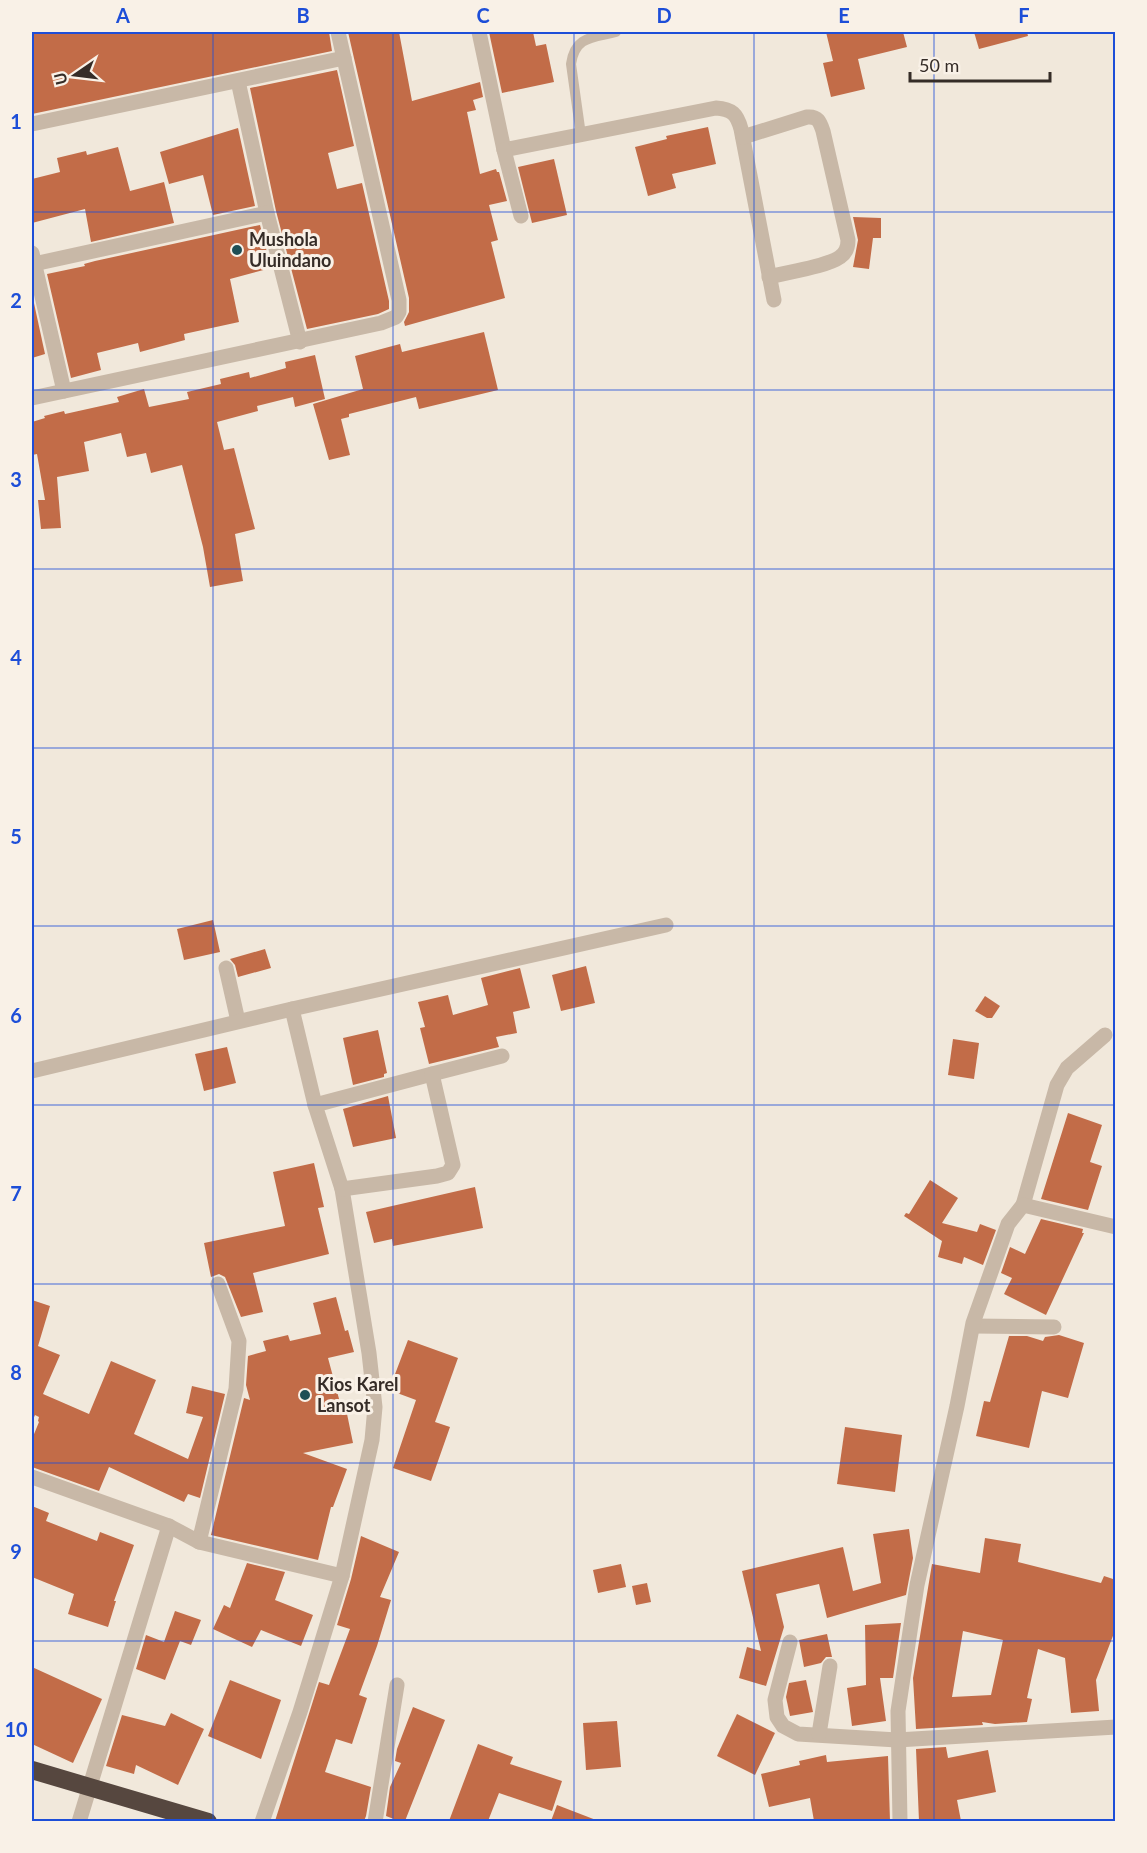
<svg xmlns="http://www.w3.org/2000/svg" width="1147" height="1853" font-family="Lato,sans-serif">
	<rect width="100%" height="100%" fill="#f1e8db"/>
	<g fill="#c26c48" fill-rule="evenodd">
		<polygon points="32,32 329,32 332,51 32,114"/>
		<polygon points="348,32 399,32 412,101 480,82 483,97 473,100 476,110 467,112 480,174 496,169 497,172 499,172 507,201 489,205 498,240 491,242 505,298 405,326 404,322 409,312 409,298"/>
		<polygon points="489,32 533,32 536,46 546,44 554,82 502,93"/>
		<polygon points="826,32 903,32 907,47 858,59 865,89 831,97 823,63 833,61"/>
		<polygon points="974,32 1027,32 1028,36 979,49"/>
		<polygon points="337,70 354,146 328,153 337,189 362,183 389,301 389,309 378,314 307,329 276,211 250,88"/>
		<polygon points="708,127 716,164 672,174 676,188 648,196 635,147 667,139 666,136"/>
		<polygon points="238,128 255,206 213,215 203,175 169,184 160,152"/>
		<polygon points="118,147 130,191 164,182 174,223 91,242 85,209 32,223 32,179 60,172 57,158 86,151 87,155"/>
		<polygon points="554,159 567,215 532,223 518,167"/>
		<polygon points="853,217 881,218 881,238 873,238 869,269 853,267 858,240"/>
		<polygon points="260,225 271,268 230,279 239,322 184,334 185,340 140,352 138,343 97,353 101,370 71,378 47,274 85,266 84,264 95,261"/>
		<polygon points="32,294 45,354 32,358"/>
		<polygon points="484,332 498,390 419,409 416,397 349,414 349,417 341,419 350,455 329,460 313,404 363,389 355,356 400,344 402,352"/>
		<polygon points="315,355 325,399 295,407 293,397 257,406 258,411 217,422 224,450 234,448 255,529 235,534 243,581 210,587 203,547 182,465 151,473 146,453 127,457 121,433 84,442 89,471 57,477 61,528 41,529 38,500 45,500 37,454 32,455 32,422 45,418 44,416 64,411 65,414 119,402 117,397 144,389 149,407 189,399 187,392 221,384 220,379 249,372 250,378 286,368 285,362"/>
		<polygon points="213,920 220,952 184,960 177,929"/>
		<polygon points="265,949 271,968 238,977 235,965 230,959"/>
		<polygon points="586,966 595,1003 561,1011 552,975"/>
		<polygon points="520,968 530,1008 513,1012 517,1033 496,1037 499,1047 429,1064 420,1028 425,1027 418,1002 448,995 453,1015 488,1005 481,978"/>
		<polygon points="985,996 1000,1006 992,1018 987,1018 975,1011"/>
		<polygon points="378,1030 387,1073 384,1074 384,1077 353,1085 343,1038"/>
		<polygon points="953,1039 979,1043 974,1079 948,1075"/>
		<polygon points="227,1047 236,1083 204,1091 195,1054"/>
		<polygon points="388,1096 396,1138 353,1147 343,1109"/>
		<polygon points="1068,1113 1102,1125 1090,1162 1102,1166 1088,1210 1041,1199"/>
		<polygon points="314,1163 324,1207 318,1208 329,1254 253,1273 263,1312 241,1317 225,1277 219,1274 211,1277 204,1243 285,1226 273,1172"/>
		<polygon points="930,1180 958,1198 942,1223 977,1232 980,1224 996,1230 983,1265 964,1257 962,1264 938,1257 942,1241 904,1216 906,1213 909,1214"/>
		<polygon points="475,1187 483,1228 393,1246 392,1239 374,1243 366,1212"/>
		<polygon points="1041,1219 1083,1229 1082,1233 1084,1233 1046,1315 1004,1294 1012,1278 1001,1273 1010,1247 1025,1254"/>
		<polygon points="336,1297 345,1331 348,1330 354,1352 328,1358 342,1410 346,1409 353,1443 303,1453 347,1469 333,1507 331,1507 318,1560 211,1535 244,1398 250,1400 246,1385 248,1356 266,1351 263,1341 288,1335 290,1341 321,1334 313,1303"/>
		<polygon points="32,1300 50,1306 38,1346 60,1355 43,1394 89,1414 111,1361 156,1380 134,1434 188,1459 203,1417 186,1413 192,1386 225,1394 200,1498 188,1494 184,1502 109,1467 99,1491 32,1467 32,1439 39,1422 38,1421 39,1417 35,1415 32,1422"/>
		<polygon points="1059,1335 1084,1343 1068,1398 1042,1391 1029,1448 976,1436 984,1401 990,1402 1009,1336 1027,1336 1043,1341 1045,1337"/>
		<polygon points="408,1340 458,1358 435,1422 450,1427 431,1481 393,1468 416,1400 389,1390"/>
		<polygon points="845,1427 902,1435 895,1492 837,1484"/>
		<polygon points="32,1506 49,1513 46,1521 97,1541 100,1532 134,1545 114,1601 116,1601 108,1627 68,1614 74,1594 32,1577"/>
		<polygon points="909,1529 913,1558 906,1595 827,1618 819,1584 776,1594 784,1627 766,1686 739,1678 747,1647 761,1651 742,1571 843,1547 853,1591 881,1583 873,1534"/>
		<polygon points="361,1536 399,1552 380,1597 391,1600 377,1646 359,1695 367,1698 352,1744 336,1739 325,1772 371,1787 366,1816 364,1821 275,1821 319,1682 329,1685 350,1629 337,1625 351,1579"/>
		<path d="M985,1538l36,6 -3,18 83,21 3,-7 12,4v48l-20,52 3,31 -28,2 -6,-55 -27,-9 -11,49 5,1 -5,23 -32,2 -13,-2 1,3 -67,4 -3,-51 19,-114 48,9zM963,1631l40,9 -12,55 -39,2z"/>
		<polygon points="247,1563 285,1572 275,1600 313,1615 301,1646 261,1630 252,1647 213,1629 224,1605 230,1608"/>
		<polygon points="621,1564 626,1587 598,1593 593,1570"/>
		<polygon points="647,1583 651,1602 636,1605 632,1586"/>
		<polygon points="175,1611 201,1620 191,1645 180,1641 165,1680 136,1669 146,1635 164,1642"/>
		<polygon points="901,1623 893,1678 880,1678 886,1721 852,1726 847,1688 866,1685 865,1625"/>
		<polygon points="827,1634 832,1657 826,1657 821,1663 804,1667 799,1640"/>
		<polygon points="32,1667 102,1699 73,1763 32,1744"/>
		<polygon points="230,1680 281,1700 261,1759 208,1736"/>
		<polygon points="806,1680 813,1712 790,1716 786,1697 789,1683"/>
		<polygon points="413,1707 445,1720 405,1821 399,1821 386,1816 390,1787 401,1763 395,1761 397,1749"/>
		<polygon points="171,1713 204,1729 178,1785 136,1765 134,1774 106,1766 122,1715 165,1726"/>
		<polygon points="737,1714 775,1733 755,1775 717,1756"/>
		<polygon points="617,1721 621,1767 586,1770 583,1723"/>
		<polygon points="478,1744 513,1757 510,1764 562,1781 552,1811 499,1793 488,1821 449,1821"/>
		<polygon points="946,1747 948,1758 988,1750 996,1792 957,1800 961,1821 919,1821 916,1749"/>
		<polygon points="826,1755 827,1762 888,1756 890,1821 814,1821 810,1798 769,1807 761,1774 800,1765 799,1761"/>
		<polygon points="557,1805 596,1820 596,1821 551,1821"/>
	</g>
	<g fill="none" stroke-linecap="round" stroke-linejoin="round">
		<path stroke="#c8b8a7" stroke-width="10" d="M581,135l-10,-71c4,-28 21,-26 45,-32"/>
		<g stroke="#c8b8a7" stroke-width="15">
			<path d="M479,32l25,118 212,-42c16,1 21,6 25,21l33,171"/>
			<polyline points="238,81 267,213 300,342"/>
			<polyline points="32,124 344,58"/>
			<path d="M743,137l64,-20c11,-1 13,5 16,14l25,109c0,7 -2,13 -8,17 -14,10 -53,15 -71,20"/>
			<polyline points="504,150 521,216"/>
			<polyline points="32,253 64,391"/>
			<polyline points="34,264 267,213"/>
			<polyline points="32,398 381,323 396,317 399,312 399,300 338,32"/>
			<polyline points="226,968 238,1021"/>
			<polyline points="292,1009 666,925"/>
			<polyline points="32,1071 292,1009 315,1105 342,1189 369,1353 375,1407 372,1440 342,1576 300,1712 262,1822"/>
			<polyline points="315,1105 432,1074"/>
			<polyline points="342,1189 437,1176 448,1173 453,1165 432,1074 502,1056"/>
			<polyline points="1023,1205 1057,1085 1067,1068 1105,1035"/>
			<polyline points="973,1326 1054,1327"/>
			<polyline points="32,1477 169,1526 199,1542 342,1576"/>
			<polyline points="199,1542 236,1389 239,1341 218,1284"/>
			<polyline points="790,1642 775,1700 777,1717 783,1726 798,1734 897,1740 1116,1727"/>
			<polyline points="819,1734 830,1666"/>
			<polyline points="79,1822 169,1526"/>
			<polyline points="375,1822 397,1685"/>
			<polyline points="900,1822 898,1711 917,1585 957,1406 973,1323 1008,1224 1023,1205 1116,1227"/>
		</g>
		<polyline stroke="#56473f" stroke-width="18" points="32,1770 208,1822"/>
	</g>
	<path fill="none" stroke="#1d4ed8" stroke-width="1.5" stroke-opacity="0.55" d="M213,32v1790M393,32v1790M574,32v1790M754,32v1790M934,32v1790M32,212h1084M32,390h1084M32,569h1084M32,748h1084M32,926h1084M32,1105h1084M32,1284h1084M32,1463h1084M32,1641h1084"/>
	<g fill="#1e4e55" stroke="#f9f1e7" stroke-width="2">
		<circle cx="237" cy="250" r="6"/>
		<circle cx="305" cy="1395" r="6"/>
	</g>
	<g text-anchor="middle" stroke-width="6" stroke-linejoin="round" paint-order="stroke">
		<g font-size="18" font-weight="bold" fill="#352c27" stroke="#f9f1e7" text-anchor="start">
			<text x="249" y="246">Mushola<tspan x="249" dy="21">Uluindano</tspan></text>
			<text x="317" y="1391">Kios Karel<tspan x="317" dy="21">Lansot</tspan></text>
		</g>
	</g>
	<rect width="1147" height="1853" fill="none" stroke="#f9f1e7" stroke-width="66"/>
	<g transform="translate(75 75) rotate(256)" stroke="#f9f1e7" stroke-width="4.5" paint-order="stroke">
	<path d="M0-4.5L10 22L0 15L-10 22Z" fill="#352c27"/>
	<text y="-9" font-size="16" font-weight="bold" text-anchor="middle" fill="#352c27">U</text>
	</g>
	<path d="M910 72v9h140v-9" fill="none" stroke="#352c27" stroke-width="3"/>
	<text x="919" y="72" font-size="18" fill="#352c27" stroke="#f9f1e7" stroke-width="4.5" paint-order="stroke">50 m</text>
	<rect x="33" y="33" width="1081" height="1787" fill="none" stroke="#1d4ed8" stroke-width="2"/>
	<g font-size="20" text-anchor="middle" font-weight="bold" fill="#1d4ed8">
		<text x="123" y="23">A</text>
		<text x="303" y="23">B</text>
		<text x="483" y="23">C</text>
		<text x="664" y="23">D</text>
		<text x="844" y="23">E</text>
		<text x="1024" y="23">F</text>
		<text x="16" y="129">1</text>
		<text x="16" y="308">2</text>
		<text x="16" y="487">3</text>
		<text x="16" y="665">4</text>
		<text x="16" y="844">5</text>
		<text x="16" y="1023">6</text>
		<text x="16" y="1201">7</text>
		<text x="16" y="1380">8</text>
		<text x="16" y="1559">9</text>
		<text x="16" y="1737">10</text>
	</g>
</svg>
